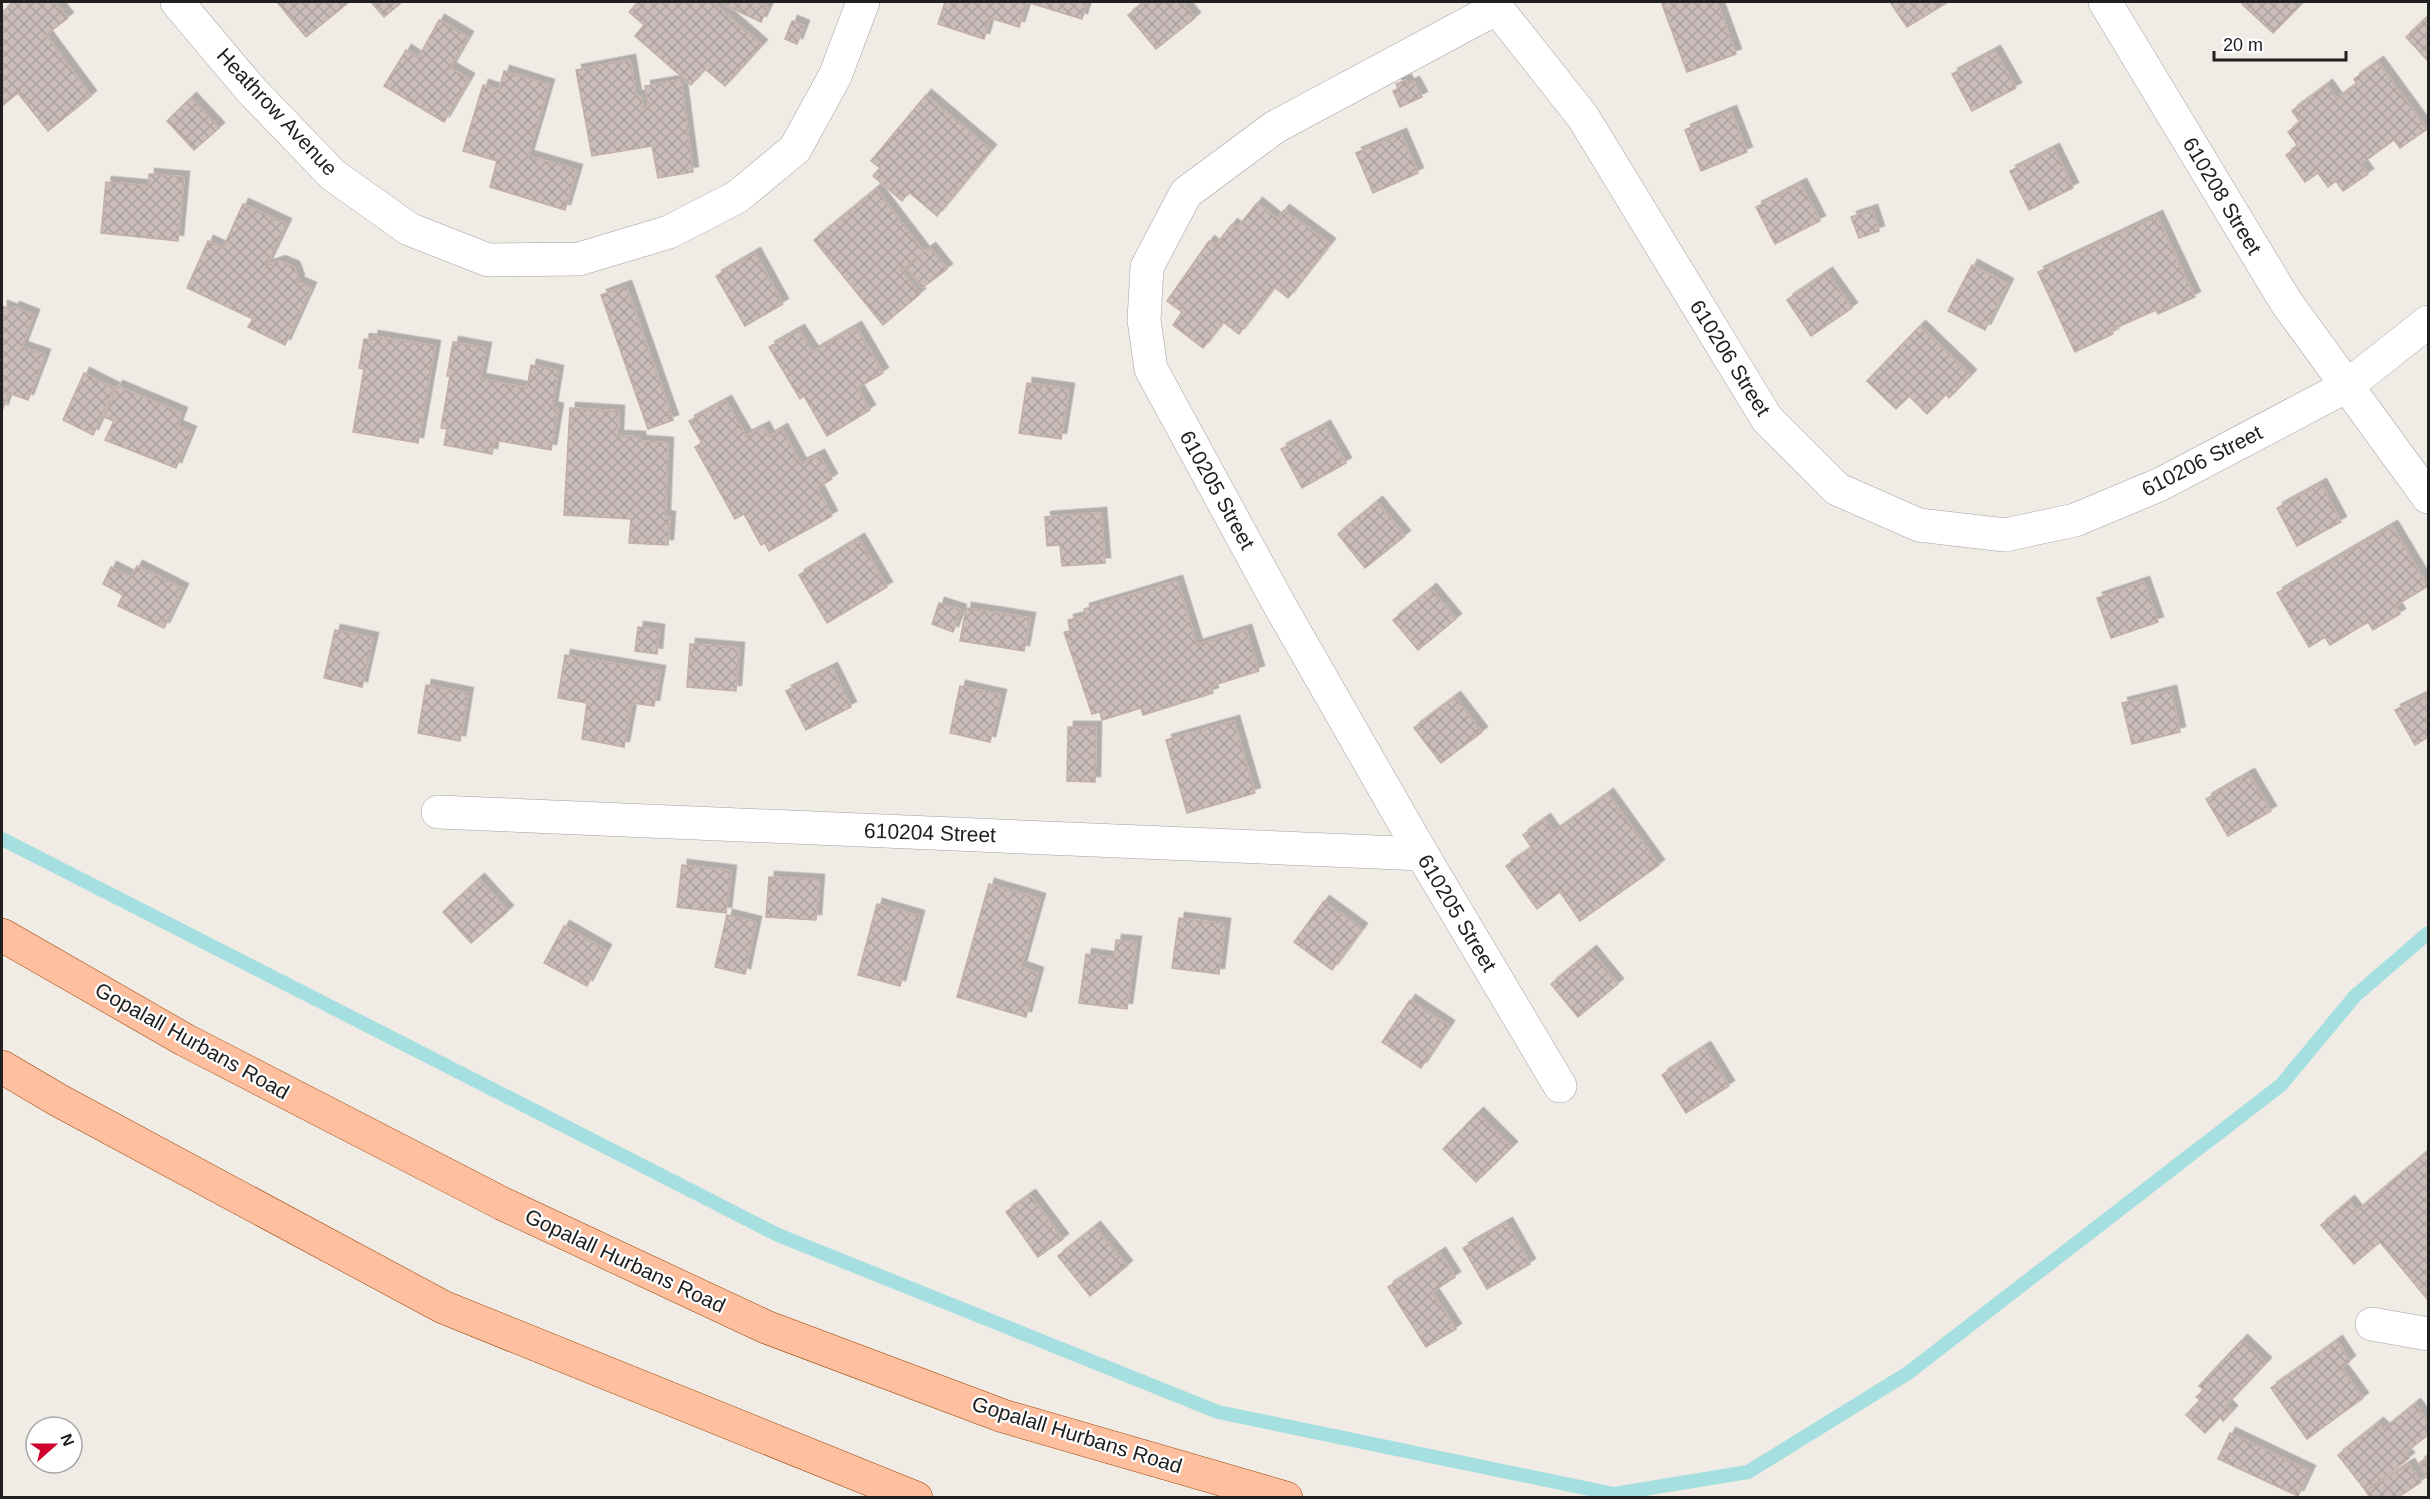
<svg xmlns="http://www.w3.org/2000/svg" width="2430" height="1499" font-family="Helvetica,sans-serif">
	<defs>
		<pattern id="building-cross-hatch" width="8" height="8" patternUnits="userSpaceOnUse" patternTransform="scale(1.5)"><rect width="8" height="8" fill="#c9bcb9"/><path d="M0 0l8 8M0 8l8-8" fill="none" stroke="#aca19f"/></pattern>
		<filter id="shadow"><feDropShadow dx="5.5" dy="-5.5" stdDeviation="0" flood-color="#0004"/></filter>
	</defs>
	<rect width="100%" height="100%" fill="#f1ebe6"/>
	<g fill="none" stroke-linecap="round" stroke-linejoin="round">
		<polyline stroke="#a6dfdf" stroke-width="14" points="2,839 778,1235 1218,1412 1614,1494 1748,1472 1908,1373 2281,1085 2355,996 2428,933"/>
	</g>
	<g fill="url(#building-cross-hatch)" stroke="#c3aea8" stroke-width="1.5" filter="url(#shadow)">
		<polygon points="15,2 55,2 68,18 46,35 91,96 48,131 18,93 2,106 2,12"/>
		<polygon points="277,2 349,2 306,37"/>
		<polygon points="371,2 402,2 384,17"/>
		<polygon points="638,2 712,2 762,45 725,86 705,69 691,85 635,36 644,25 629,12"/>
		<polygon points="726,2 756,2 768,7 761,22 725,5"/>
		<polygon points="945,2 1087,2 1082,19 1027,2 1019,27 990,18 984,39 938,24"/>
		<polygon points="1145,2 1182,2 1195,18 1156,49 1128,15"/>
		<polygon points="1668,2 1717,2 1736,54 1687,72 1662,4"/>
		<polygon points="1890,2 1948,2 1907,27"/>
		<polygon points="2244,2 2303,2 2273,33 2242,4"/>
		<polygon points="2428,16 2428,61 2406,37"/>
		<polygon points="439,20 468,37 450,68 469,79 444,122 384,86 406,50 418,58"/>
		<polygon points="792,21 804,26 797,44 785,39"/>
		<polygon points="1995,51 2016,88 1972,111 1952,74"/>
		<polygon points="630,60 636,96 641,96 643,108 649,107 645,86 681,80 693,172 658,178 652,146 592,156 576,70"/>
		<polygon points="2378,62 2427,129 2400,148 2394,140 2361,164 2368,174 2343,191 2336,181 2328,187 2318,173 2305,182 2286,155 2298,146 2288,132 2300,122 2292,111 2327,85 2337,99 2357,84 2354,79"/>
		<polygon points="504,71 549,85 528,156 577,170 565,210 490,187 497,161 463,151 483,85 499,90"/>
		<polygon points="1406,80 1408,85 1414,82 1422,97 1400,107 1393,91 1398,89 1396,84"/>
		<polygon points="926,95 991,150 937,216 909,192 902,201 873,176 880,168 871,161"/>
		<polygon points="191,98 219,128 194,150 167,121"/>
		<polygon points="1731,111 1747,152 1701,171 1685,130"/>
		<polygon points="1401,134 1418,173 1373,193 1356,153"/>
		<polygon points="2054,149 2073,188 2029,210 2010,171"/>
		<polygon points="149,174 184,177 178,241 101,233 106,182 149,186"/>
		<polygon points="1801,184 1820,221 1775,244 1756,207"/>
		<polygon points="876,189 924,252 901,270 920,294 883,325 814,240"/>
		<polygon points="1257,203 1277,219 1284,210 1330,244 1288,298 1274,287 1239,334 1223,322 1203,348 1173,325 1182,312 1167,301 1209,241 1215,246 1232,224 1237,228"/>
		<polygon points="243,204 286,224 266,266 280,261 294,267 299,280 297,282 311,288 285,345 248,327 253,319 187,288 208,241 223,248"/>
		<polygon points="1872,210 1879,231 1859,238 1851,217"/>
		<polygon points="2157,216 2195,297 2158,314 2156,310 2111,330 2113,334 2075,352 2038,272"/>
		<polygon points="930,248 947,269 922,288 906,267"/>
		<polygon points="755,253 783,304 745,326 716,276"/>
		<polygon points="1972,265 2008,284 1985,330 1948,311"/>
		<polygon points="1827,273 1852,308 1811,336 1787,300"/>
		<polygon points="626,286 673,420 648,429 601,295"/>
		<polygon points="2,306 13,310 14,307 34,315 22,347 45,355 28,400 9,393 2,411"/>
		<polygon points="1920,326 1971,375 1949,398 1946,394 1927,414 1909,396 1896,409 1867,381"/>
		<polygon points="856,327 883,373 857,388 870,410 827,436 804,396 800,399 769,347 799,330 813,352"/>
		<polygon points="373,336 435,346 418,443 353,432 364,369 359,368 364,339 372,340"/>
		<polygon points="453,342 486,348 480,379 527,388 531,365 558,371 552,407 558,409 551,450 494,440 492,454 444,445 447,429 441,428 450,376 447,376"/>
		<polygon points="84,373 114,388 93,435 63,420"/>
		<polygon points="1027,383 1069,389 1061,439 1019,433"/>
		<polygon points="117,386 182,413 177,426 191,432 176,468 105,440 114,421 104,417"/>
		<polygon points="726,401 746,436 764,427 769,437 782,429 801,464 819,455 832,479 817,488 832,516 769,551 765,543 761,545 744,514 735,519 695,447 702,443 689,421"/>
		<polygon points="570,408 619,411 618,436 640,437 640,441 668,443 665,516 670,517 668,545 629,543 631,519 564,515"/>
		<polygon points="1325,426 1346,463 1302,488 1281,449"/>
		<polygon points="2321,484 2341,522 2297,546 2277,508"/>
		<polygon points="1377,502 1405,536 1365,568 1338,534"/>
		<polygon points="1101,513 1105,563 1062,566 1060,545 1047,546 1045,517"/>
		<polygon points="2392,526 2428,586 2395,606 2400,614 2373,630 2368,622 2330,645 2325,637 2309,647 2277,593"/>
		<polygon points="859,539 887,587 827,623 799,575"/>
		<polygon points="137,566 183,589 164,628 118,606 123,595 103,584 111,567 131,577"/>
		<polygon points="1177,581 1197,645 1246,630 1259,671 1211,686 1213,693 1143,715 1141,708 1102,720 1100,712 1092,714 1064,632 1070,631 1068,620 1085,616 1084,609"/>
		<polygon points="2144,582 2158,622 2111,638 2097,598"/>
		<polygon points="1431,589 1456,619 1418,650 1393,620"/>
		<polygon points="939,603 961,610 953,632 932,624"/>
		<polygon points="966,608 1030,618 1024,651 960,641"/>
		<polygon points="638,627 659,630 657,654 635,651"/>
		<polygon points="335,630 373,638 362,687 324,678"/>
		<polygon points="690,644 739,648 736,691 687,687"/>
		<polygon points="565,655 660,671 654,706 632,703 624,747 582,739 587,703 558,698"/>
		<polygon points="832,668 851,707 806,730 786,691"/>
		<polygon points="426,685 468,693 460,741 418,733"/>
		<polygon points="960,686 1001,695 990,742 950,733"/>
		<polygon points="2171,691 2180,732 2132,744 2122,703"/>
		<polygon points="2428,694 2428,737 2415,745 2395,710"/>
		<polygon points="1455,697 1482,732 1441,763 1414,728"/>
		<polygon points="1234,721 1255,793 1187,813 1166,740"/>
		<polygon points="1068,727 1096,727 1095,782 1067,781"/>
		<polygon points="2249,774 2271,811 2228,836 2206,799"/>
		<polygon points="1608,794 1659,865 1580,921 1560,892 1537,909 1506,866 1532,848 1523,835 1545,819 1554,832"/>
		<polygon points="682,865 731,871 726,913 677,907"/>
		<polygon points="769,877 819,880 816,920 766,917"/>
		<polygon points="479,879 508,911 471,943 443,912"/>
		<polygon points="989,884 1040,899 1021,967 1038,973 1026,1017 957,997"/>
		<polygon points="1324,901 1362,929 1332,970 1294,942"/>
		<polygon points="877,904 919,916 900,986 858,975"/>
		<polygon points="727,915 756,922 745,974 715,967"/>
		<polygon points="1179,918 1225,924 1219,974 1172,968"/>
		<polygon points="564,926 606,950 587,986 544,963"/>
		<polygon points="1116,940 1136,942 1127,1009 1079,1003 1086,954 1114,958"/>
		<polygon points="1591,951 1618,984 1578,1017 1551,984"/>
		<polygon points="1410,1000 1449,1026 1421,1068 1382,1042"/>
		<polygon points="1705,1047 1729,1086 1686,1113 1662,1075"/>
		<polygon points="1478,1113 1512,1147 1476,1182 1443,1149"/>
		<polygon points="2428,1151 2428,1300 2380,1242 2354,1264 2321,1225 2349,1201 2357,1211"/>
		<polygon points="1030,1195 1063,1239 1038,1257 1006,1212"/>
		<polygon points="1507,1223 1530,1264 1487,1289 1463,1248"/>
		<polygon points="1095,1227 1127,1266 1090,1296 1058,1256"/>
		<polygon points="1440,1253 1455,1277 1432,1292 1456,1329 1426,1347 1388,1287"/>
		<polygon points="2242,1340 2266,1363 2226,1405 2232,1411 2223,1421 2220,1417 2205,1433 2186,1415 2200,1400 2196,1397 2204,1390 2199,1386"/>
		<polygon points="2337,1341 2350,1361 2341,1368 2363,1398 2307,1439 2271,1388"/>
		<polygon points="2415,1404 2428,1422 2428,1435 2405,1453 2409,1458 2366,1491 2338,1455 2378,1423 2384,1429"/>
		<polygon points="2230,1433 2310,1471 2298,1496 2218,1459"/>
		<polygon points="2428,1457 2428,1480 2419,1463"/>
		<polygon points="2409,1464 2421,1482 2397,1498 2370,1498 2366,1491"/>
	</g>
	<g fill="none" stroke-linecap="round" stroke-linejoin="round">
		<g stroke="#a1a1a1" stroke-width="34">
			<g id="minor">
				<polyline points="177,2 252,91 333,175 409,229 488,260 579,259 669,232 737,197 795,149 835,76 863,2"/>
				<polyline points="1492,2 1583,117 1767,419 1837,489 1919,525 2005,535 2075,520 2161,484 2347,386 2428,322"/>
				<polyline points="2105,2 2286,302 2428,497"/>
				<polyline points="1497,8 1275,127 1186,193 1147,267 1144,320 1151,369 1280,606 1422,854 1560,1086"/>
				<polyline points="438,812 1422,854"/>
				<polyline points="2372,1324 2428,1334"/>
			</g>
		</g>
		<g stroke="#9c4500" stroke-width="34">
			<g id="major">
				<polyline points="2,935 185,1040 503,1204 766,1327 1003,1416 1286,1498"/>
				<polyline points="2,1067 58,1100 443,1307 916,1498"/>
			</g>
		</g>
		<use href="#minor" stroke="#fff" stroke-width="33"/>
		<use href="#major" stroke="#febf9e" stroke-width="33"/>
	</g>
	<g text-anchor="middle" stroke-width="4.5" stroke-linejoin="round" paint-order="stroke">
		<g font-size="21" fill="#202020" stroke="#fff">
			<text transform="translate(277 112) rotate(47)" y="7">Heathrow Avenue</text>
			<text transform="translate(2222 196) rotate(59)" y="7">610208 Street</text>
			<text transform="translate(1730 358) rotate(58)" y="7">610206 Street</text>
			<text transform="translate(2202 461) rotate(-27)" y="7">610206 Street</text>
			<text transform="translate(1217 490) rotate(61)" y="7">610205 Street</text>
			<text transform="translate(930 833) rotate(2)" y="7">610204 Street</text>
			<text transform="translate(1457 913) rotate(59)" y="7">610205 Street</text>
			<text transform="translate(192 1041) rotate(29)" y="7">Gopalall Hurbans Road</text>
			<text transform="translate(625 1261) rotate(25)" y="7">Gopalall Hurbans Road</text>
			<text transform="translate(1077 1435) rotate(17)" y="7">Gopalall Hurbans Road</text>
		</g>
	</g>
	<rect width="2430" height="1499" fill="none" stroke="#202020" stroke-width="6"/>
	<g transform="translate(54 1445) rotate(69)"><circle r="28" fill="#ffffff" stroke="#a6a6a6" stroke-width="1.5"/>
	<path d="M0-4.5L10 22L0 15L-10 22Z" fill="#d0002f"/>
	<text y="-9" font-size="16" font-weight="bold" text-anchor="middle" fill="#202020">N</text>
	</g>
	<path d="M2214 51v9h132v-9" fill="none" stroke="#202020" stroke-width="3"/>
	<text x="2223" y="51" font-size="18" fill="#202020" stroke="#ffffff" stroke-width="4.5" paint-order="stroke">20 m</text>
</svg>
